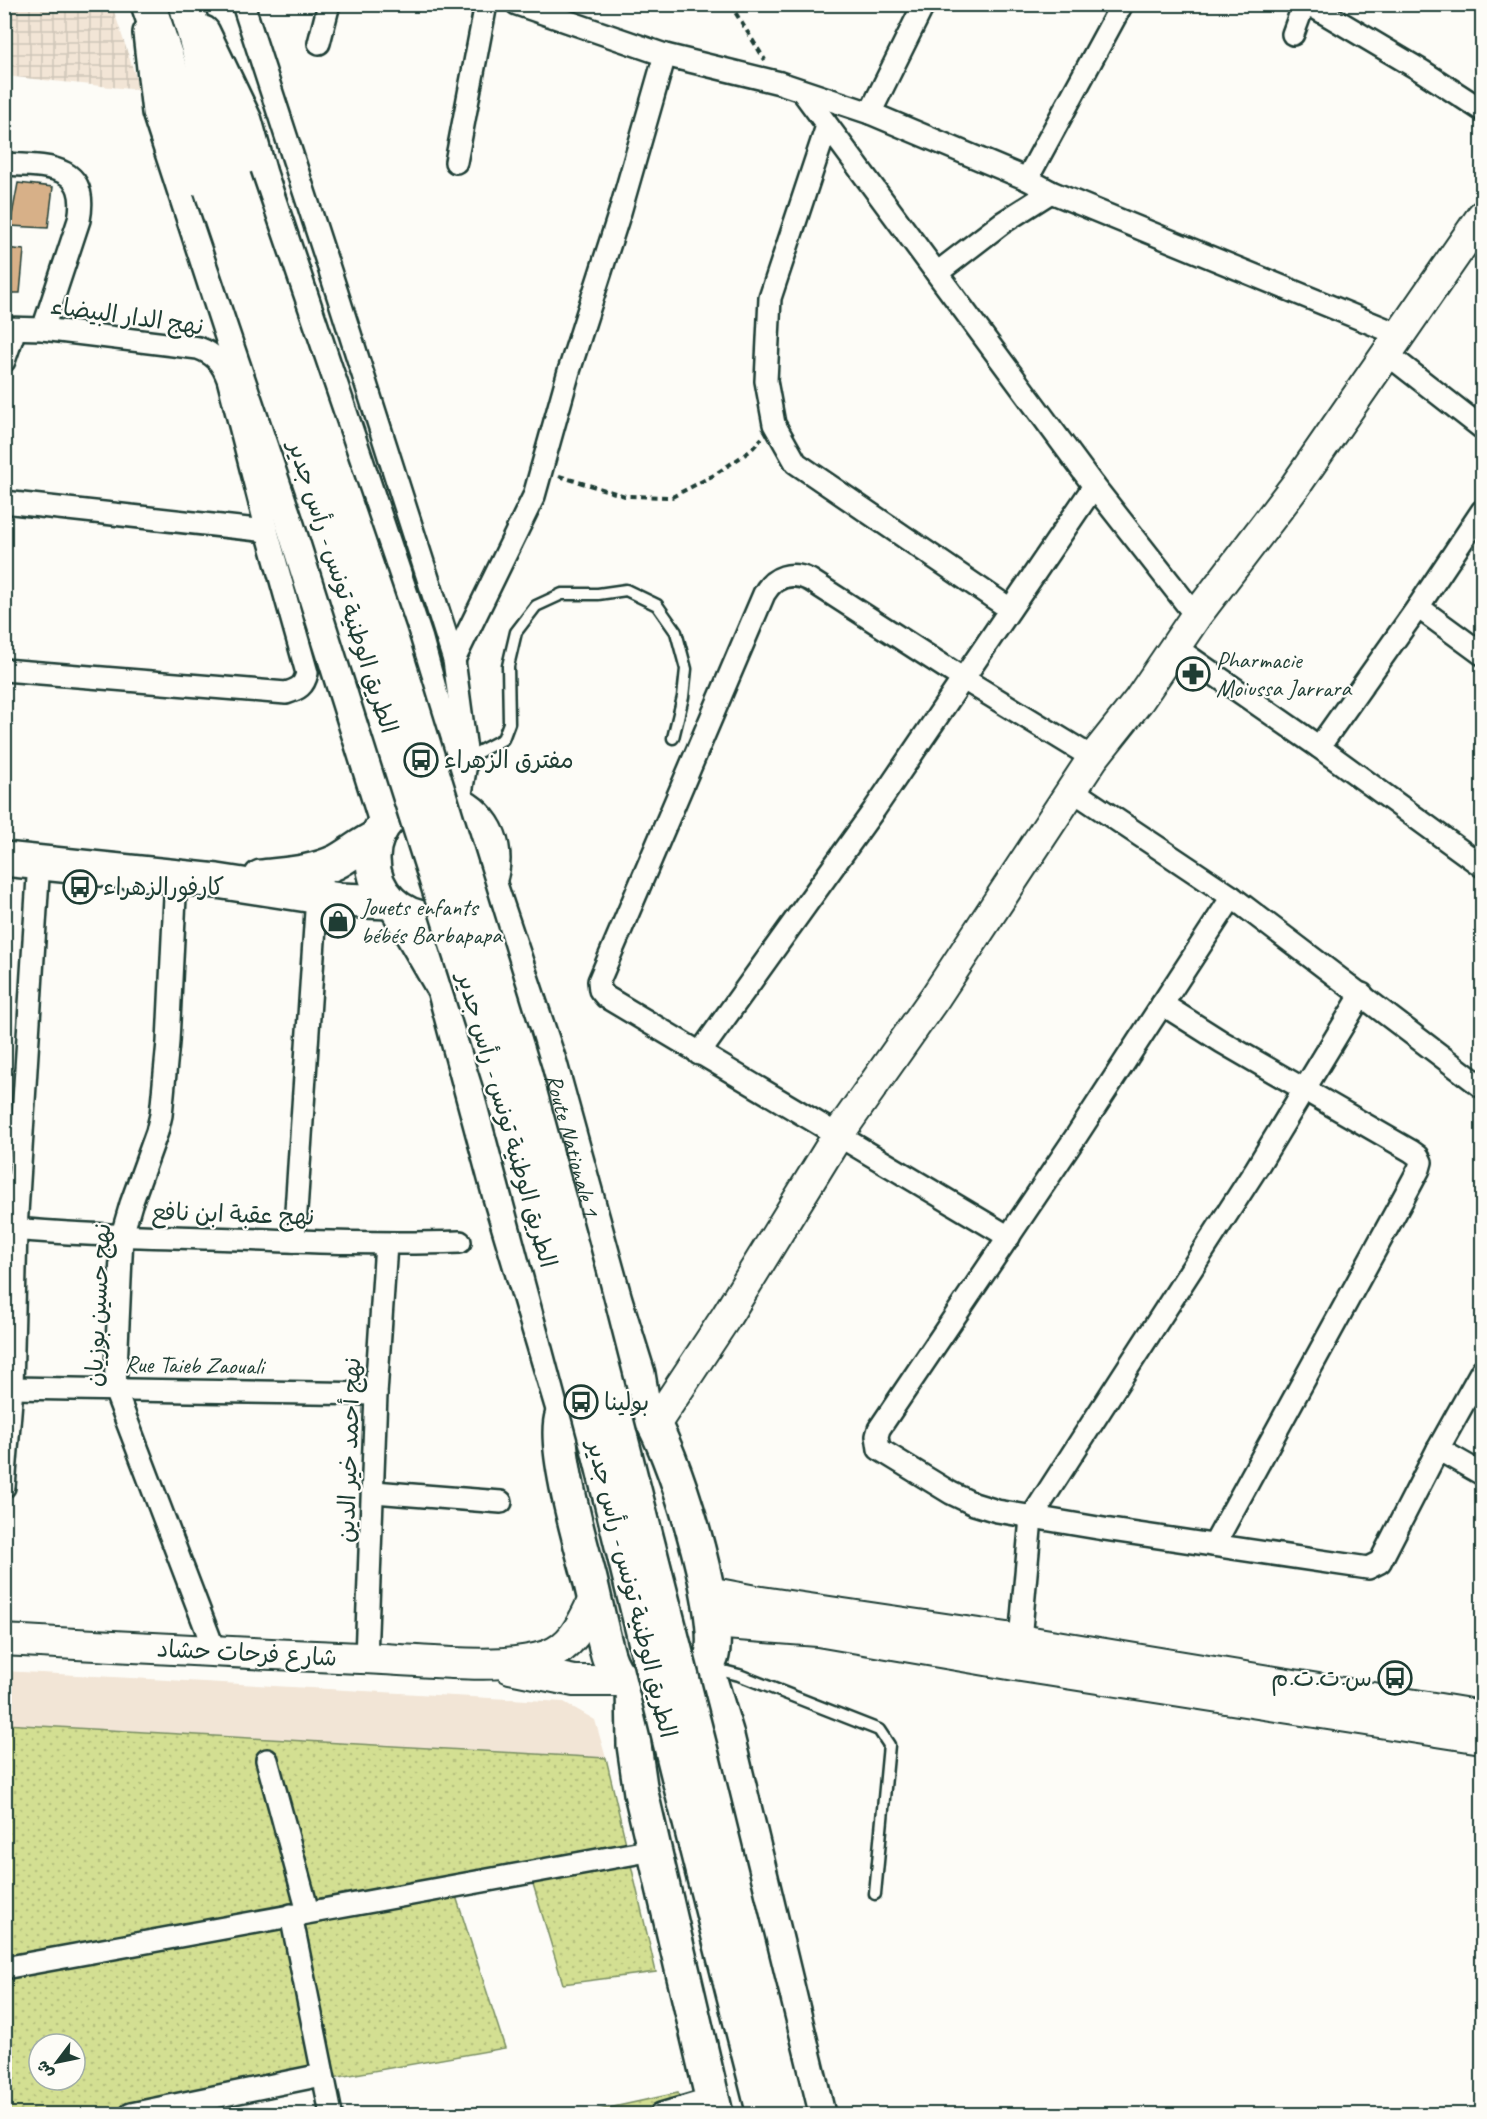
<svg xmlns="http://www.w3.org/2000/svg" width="1487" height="2119" font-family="Caveat,'Playpen Sans Arabic',sans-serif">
	<defs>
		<pattern id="industrial-grid" width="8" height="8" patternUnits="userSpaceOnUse" patternTransform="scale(1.5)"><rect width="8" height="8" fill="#f2e5d6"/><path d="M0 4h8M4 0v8" fill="none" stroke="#cfc5b8"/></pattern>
		<pattern id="grass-dots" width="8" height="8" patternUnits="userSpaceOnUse" patternTransform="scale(1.5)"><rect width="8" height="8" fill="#d3df92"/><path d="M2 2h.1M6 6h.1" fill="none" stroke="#b5c07e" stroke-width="1.8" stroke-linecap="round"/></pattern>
	</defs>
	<rect width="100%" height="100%" fill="#fdfcf7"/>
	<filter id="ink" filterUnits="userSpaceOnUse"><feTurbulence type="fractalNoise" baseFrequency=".0167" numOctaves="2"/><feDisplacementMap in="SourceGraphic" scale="12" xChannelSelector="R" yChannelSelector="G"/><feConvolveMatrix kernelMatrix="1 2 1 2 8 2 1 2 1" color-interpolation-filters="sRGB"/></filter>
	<g filter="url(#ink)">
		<polygon fill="#f2e5d6" points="4,1671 564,1702 595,1720 606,1758 5,1724"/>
		<polygon fill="url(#industrial-grid)" points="4,5 112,5 140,90 5,76"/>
		<g fill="url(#grass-dots)" stroke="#798e63" stroke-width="1.5" fill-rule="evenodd">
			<path d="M4,1724l602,34 50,214 -93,12 -33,-110 -76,16 51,158 -339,59 2,7h-163zM39,2044h36v36h-36z"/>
			<polygon points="678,2093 684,2114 581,2114"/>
		</g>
		<g fill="#d7b088" stroke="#1f3d34" stroke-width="1.5">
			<polygon points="18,183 53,187 48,228 10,226"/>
			<polygon points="4,248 24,250 20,293 4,293"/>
		</g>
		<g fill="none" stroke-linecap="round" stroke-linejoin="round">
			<g stroke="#1f3d34" stroke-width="15">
				<g id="lane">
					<polyline points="467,758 503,739 509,723 508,666 516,632 536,606 562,594 598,594 626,590 657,605 676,632 686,669 683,697 673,738"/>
					<polyline points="712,1668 739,1675 879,1730 889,1745 875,1894"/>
				</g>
			</g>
			<g stroke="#1f3d34" stroke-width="26">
				<g id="street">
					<polyline points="243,4 330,271 454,660 467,758 459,805"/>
					<polyline points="517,4 665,55 780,83 870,113 1027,179 1051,192 1400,335"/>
					<polyline points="1309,4 1422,71 1482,110"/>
					<polyline points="1293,34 1304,4"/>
					<polyline points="319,43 329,4"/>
					<polyline points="802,91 1094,486 1196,616"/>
					<polyline points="870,113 924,4"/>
					<polyline points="827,126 770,298 766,381 774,424 796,463 1010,609"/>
					<polyline points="456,162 486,4"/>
					<path d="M4,164c42,2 86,-1 75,56l-36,109"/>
					<polyline points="1027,179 1122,4"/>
					<polyline points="937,273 1002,223 1051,192"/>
					<path d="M4,328l39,1 155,19c17,6 24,15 30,31l39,152 40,142c-3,13 -8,16 -21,20l-282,-23"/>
					<polyline points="1386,353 1482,428"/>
					<polyline points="4,361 15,329"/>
					<polyline points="4,502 267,531"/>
					<polyline points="1418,607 1482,654"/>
					<polyline points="1175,647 1319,747 1482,866"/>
					<polyline points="454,660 534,496 569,371 620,212 665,55"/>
					<polyline points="1319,747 1418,607 1482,511"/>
					<polyline points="1072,790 1232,897 1482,1087"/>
					<polyline points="176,876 168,1042 161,1115 157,1132 131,1204 122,1235 115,1390 215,1652"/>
					<polyline points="1232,897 1077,1135 879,1429 877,1436 879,1449 951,1493 974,1504 997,1511 1104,1529 1368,1568 1380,1562 1438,1449 1482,1370"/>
					<polyline points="1162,1004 1222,1042 1411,1151 1418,1156 1421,1162 1419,1169 1404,1197 1214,1545"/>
					<polyline points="699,1054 874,810 1094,486"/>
					<path d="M4,1228c68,7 137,8 206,10 83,3 167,7 250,4"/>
					<path d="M1009,1237l-403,-240 -6,-7 -1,-9 165,-387c10,-18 27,-23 46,-14l152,98 131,80"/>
					<polyline points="294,1241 317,896"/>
					<polyline points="12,1388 376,1394"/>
					<polyline points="1438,1449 1482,1474"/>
					<polyline points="4,1487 12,1388 16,1229 39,861"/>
					<polyline points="374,1492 501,1502"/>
					<polyline points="1020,1640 1031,1518 1256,1169 1362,994"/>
					<polyline points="366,1658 376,1394 386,1244"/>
					<polyline points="267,1760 308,1912"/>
					<polyline points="291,1915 331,2114"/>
					<polyline points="4,1968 653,1850"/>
					<polyline points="131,2114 322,2075"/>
					<polyline points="661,2114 712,2099"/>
				</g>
			</g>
			<g stroke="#1f3d34" stroke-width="34">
				<g id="secondary">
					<polyline points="654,1426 726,1317 838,1135 936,996 1093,758 1139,700 1196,616 1296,485 1482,216"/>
					<polyline points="708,1592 755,1601 1020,1640 1482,1716"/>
					<polyline points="712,1623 818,1631 1015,1665 1482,1738"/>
					<path d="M4,1640c127,7 252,14 379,19 46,2 119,11 163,-3 27,-9 37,-34 48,-57"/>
					<polyline points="510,1668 574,1681 627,1681"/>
				</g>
			</g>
			<g stroke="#1f3d34" stroke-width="38">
				<g id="primary">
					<polyline points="150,33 159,112 287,505 386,821"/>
					<polyline points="203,33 245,121 260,174 416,640 447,756 445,800"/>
					<circle cx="433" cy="859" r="60"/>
					<polyline points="4,859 217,881 340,900 390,902"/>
					<path d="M261,877c25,-3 52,-4 75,-15 13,-7 26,-18 41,-25"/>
					<path id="s1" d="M489,882l61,182 65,236 23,74 6,36"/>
					<polyline points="397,908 444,989 502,1204 564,1412"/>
					<path d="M601,1389c19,1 32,6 44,21 28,36 77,201 67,245 -5,24 -66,34 -86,26 -9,-4 -15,-16 -18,-26 -7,-25 -12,-51 -18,-76 -9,-34 -38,-133 -28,-163 6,-18 21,-25 39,-27z"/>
					<polyline points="706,1667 726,1732 818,2114"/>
					<polyline points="633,1683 634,1745 641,1793 716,2114"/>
				</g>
			</g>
			<g stroke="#1f3d34" stroke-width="38">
				<g id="highway">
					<polyline points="148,4 211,189"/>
					<polyline points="186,4 234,178"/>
				</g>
			</g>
			<g stroke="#1f3d34" stroke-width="4" stroke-dasharray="6 4.5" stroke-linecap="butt">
				<polyline points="730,4 765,60"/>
				<polyline points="559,476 625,496 672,497 714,475 750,451 762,438"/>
			</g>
			<use href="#lane" stroke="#fdfcf7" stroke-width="10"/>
			<use href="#street" stroke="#fdfcf7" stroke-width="21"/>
			<use href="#secondary" stroke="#fdfcf7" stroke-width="30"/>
			<use href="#primary" stroke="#fdfcf7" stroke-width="33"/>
			<use href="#highway" stroke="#fdfcf7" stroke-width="33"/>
			<g stroke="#1f3d34" stroke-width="38" stroke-linecap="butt">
				<g id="highway-bridge">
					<polyline points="234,178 390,635 524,1071 577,1267 704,1763 790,2114"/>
					<polyline points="211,189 321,515 499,1078 597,1444 683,1795 764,2114"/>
				</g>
			</g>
			<use href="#highway-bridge" stroke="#fdfcf7" stroke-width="33"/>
		</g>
	</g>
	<defs>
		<g id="pharmacy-ring" transform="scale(1.725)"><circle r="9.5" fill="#fdfcf7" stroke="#1f3d34" stroke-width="1.5"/><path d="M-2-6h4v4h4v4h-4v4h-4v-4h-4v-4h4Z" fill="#1f3d34"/></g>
		<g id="bus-ring" transform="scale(1.725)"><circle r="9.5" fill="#fdfcf7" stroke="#1f3d34" stroke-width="1.5"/><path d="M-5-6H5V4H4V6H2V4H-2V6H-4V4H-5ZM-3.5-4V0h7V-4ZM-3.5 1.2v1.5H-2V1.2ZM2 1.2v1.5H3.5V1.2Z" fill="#1f3d34"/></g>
		<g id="shop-ring" transform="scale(1.725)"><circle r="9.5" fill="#fdfcf7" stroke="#1f3d34" stroke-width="1.5"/><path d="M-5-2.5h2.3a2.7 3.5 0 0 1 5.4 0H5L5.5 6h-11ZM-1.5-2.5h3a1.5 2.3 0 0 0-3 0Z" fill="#1f3d34"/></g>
	</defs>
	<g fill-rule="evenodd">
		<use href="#pharmacy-ring" x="1193" y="674"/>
		<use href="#bus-ring" x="421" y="760"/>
		<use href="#bus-ring" x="80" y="887"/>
		<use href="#shop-ring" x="338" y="921"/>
		<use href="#bus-ring" x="581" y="1402"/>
		<use href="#bus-ring" x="1395" y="1678"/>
	</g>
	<g text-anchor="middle" stroke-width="4.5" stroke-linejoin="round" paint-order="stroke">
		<g font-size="24" fill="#1f3d34" stroke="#fdfcf7">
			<text transform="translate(127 316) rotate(8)" y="8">نهج الدار البيضاء</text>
			<text transform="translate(343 587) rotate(72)" y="8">الطريق الوطنية تونس - رأس جدير</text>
			<text transform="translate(507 1120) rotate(74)" y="8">الطريق الوطنية تونس - رأس جدير</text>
			<text dy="8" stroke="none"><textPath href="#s1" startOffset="276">Route Nationale 1</textPath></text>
			<text transform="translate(233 1214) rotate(2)" y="8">نهج عقبة ابن نافع</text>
			<text transform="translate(98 1305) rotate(-87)" y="8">نهج حسين بوزيان</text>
			<text transform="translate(194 1365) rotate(1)" y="8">Rue Taieb Zaouali</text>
			<text transform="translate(349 1450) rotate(-88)" y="8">نهج أحمد خير الدين</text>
			<text transform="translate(632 1589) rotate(76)" y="8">الطريق الوطنية تونس - رأس جدير</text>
			<text transform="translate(247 1653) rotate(3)" y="8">شارع فرحات حشاد</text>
		</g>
		<g font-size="24" fill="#1f3d34" stroke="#fdfcf7" text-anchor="start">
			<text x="1216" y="668">Pharmacie<tspan x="1216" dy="28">Moiussa Jarrara</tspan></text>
			<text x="444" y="768">مفترق الزهراء</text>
			<text x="103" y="895">كارفورالزهراء</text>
			<text x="361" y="915">Jouets enfants<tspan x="361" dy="28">bébés Barbapapa</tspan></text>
			<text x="604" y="1410">بولينا</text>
			<text x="1372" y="1686" text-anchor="end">س.ت.ت.م</text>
		</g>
	</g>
	<rect width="1487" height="2119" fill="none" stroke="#fdfcf7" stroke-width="24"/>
	<rect x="12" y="12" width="1463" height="2095" fill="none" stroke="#1f3d34" stroke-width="2" filter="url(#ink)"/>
	<g transform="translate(57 2062) rotate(238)"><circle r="28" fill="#fdfcf7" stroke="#a4b0a9" stroke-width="1.5"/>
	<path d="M0-4.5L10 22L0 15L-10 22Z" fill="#1f3d34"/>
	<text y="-9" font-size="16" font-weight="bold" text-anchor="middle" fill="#1f3d34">ش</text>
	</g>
</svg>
